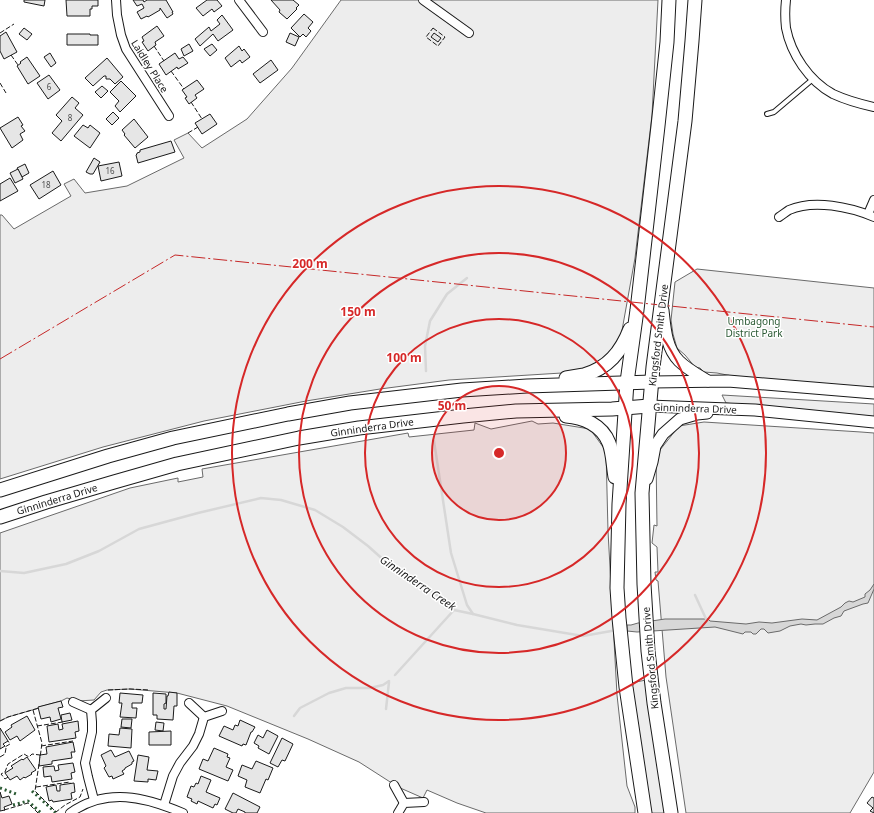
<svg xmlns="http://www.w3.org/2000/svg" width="874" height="813" font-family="'Noto Sans',sans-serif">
	<rect width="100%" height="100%" fill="#fff"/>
	<g fill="#ededed" stroke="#6a6a6a">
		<polygon points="341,0 658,0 652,115 635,258 621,336 608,360 578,372 449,380 380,389 306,401 204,421 103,447 0,479 0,215 2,215 14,229 71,196 64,184 74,179 85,193 127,186 184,158 174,140 188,133 202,148 247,119 292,68"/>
		<polygon points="697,269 874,288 874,389 732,376 717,373 704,372 700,368 695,367 685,355 677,348 673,334 671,320 675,282"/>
		<polygon points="722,395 874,404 874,419 726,403"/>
		<polygon points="532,421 538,424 553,423 590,429 606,451 608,531 617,695 627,786 635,807 635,813 486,813 457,803 427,790 423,798 398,787 359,762 308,739 227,706 177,693 130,689 107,690 101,692 94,700 78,701 67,698 61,701 39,707 39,708 8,717 0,721 0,533 130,488 178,478 178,482 203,477 202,469 408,433 409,437 474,430 475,423 491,429"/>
		<polygon points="704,422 861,432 874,433 874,772 850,813 686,813 666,677 658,581 656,580 655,572 658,572 657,547 652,543 654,525 657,526 656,455 679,426"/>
		<polygon points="646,680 665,813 650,813 631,683"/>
	</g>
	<polygon fill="#d7d7d7" stroke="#6a6a6a" points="874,584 874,589 868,603 863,604 844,611 841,616 834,618 823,624 815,624 806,625 801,624 790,626 780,631 768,633 764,629 761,629 756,634 753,634 751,632 745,632 743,634 715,627 637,632 627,631 627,625 631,625 638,623 665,619 708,619 710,621 746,624 759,622 772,623 802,619 817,620 841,607 845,603 849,601 853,602 865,597 865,594 870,590"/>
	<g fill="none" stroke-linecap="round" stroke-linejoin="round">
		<g stroke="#d7d7d7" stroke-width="2.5">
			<polyline points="426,371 425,346 430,321 447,294 467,278"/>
			<polyline points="434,441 451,553 467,605 473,614"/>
			<polyline points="0,571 24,573 66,564 99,551 139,529 198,513 261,498 281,500 315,510 343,527 368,546 387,563 410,577 443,599 454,610 473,614 517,625 583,636 617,630"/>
			<polyline points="695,595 707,621"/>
			<polyline points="395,675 454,610"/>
			<polyline points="386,709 389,682"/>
			<polyline points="294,716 300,708 329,693 346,688 370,688 383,685 389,681"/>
		</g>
	</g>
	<g fill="#e6e6e6" stroke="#1a1a1a">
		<polygon points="24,0 45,0 44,6 24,2"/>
		<polygon points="66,0 98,0 98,6 92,6 92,9 90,9 90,16 67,16"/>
		<polygon points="133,0 143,0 144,2 147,0 166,0 173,12 172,12 173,14 167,18 160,8 160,10 148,17 147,16 141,19 137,12 144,8 142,4 137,6"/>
		<polygon points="207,0 217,0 222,6 214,12 212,9 203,16 196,8"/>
		<polygon points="271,0 293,0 299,5 296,8 297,9 287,19 279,12 280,10"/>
		<polygon points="304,14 313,22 308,28 311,31 306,37 303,34 300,37 291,28"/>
		<polygon points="222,15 233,30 218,41 213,34 200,46 195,39 209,27 211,31 220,24 217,20"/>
		<polygon points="157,26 164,36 155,42 156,45 148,51 142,42 144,41 142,37"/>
		<polygon points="24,28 32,34 27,40 19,34"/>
		<polygon points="6,32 17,52 4,59 0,51 0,36"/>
		<polygon points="290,33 299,37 295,46 286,42"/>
		<polygon points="434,33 441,38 438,42 431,37"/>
		<polygon points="67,34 90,34 90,35 98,35 98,45 67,45"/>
		<polygon points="189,44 193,51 184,56 181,49"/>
		<polygon points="212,44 217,50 210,56 204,49"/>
		<polygon points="239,46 242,51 244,49 250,57 242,63 240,60 231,67 225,58"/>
		<polygon points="50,53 56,63 51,67 44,57"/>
		<polygon points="175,53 179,59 183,57 188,63 178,69 177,67 166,75 159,64"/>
		<polygon points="27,57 40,76 28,84 17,66 21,63 20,62"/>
		<polygon points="107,58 123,77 115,84 110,79 106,79 106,76 104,76 93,86 85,78"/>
		<polygon points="271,60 278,70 260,83 253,74"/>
		<polygon points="49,75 60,90 48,99 37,83"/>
		<polygon points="197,80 204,89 195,95 197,98 189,104 185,98 187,97 182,90"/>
		<polygon points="121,81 136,96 120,112 115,106 119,101 110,92"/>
		<polygon points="102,86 108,91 101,98 95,92"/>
		<polygon points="72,97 79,103 75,108 83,115 61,141 52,133 62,121 56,115"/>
		<polygon points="113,112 119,118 112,125 106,119"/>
		<polygon points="210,114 217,124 202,134 195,123"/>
		<polygon points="18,117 23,125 21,126 25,131 20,134 23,140 12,148 0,128"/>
		<polygon points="134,119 148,137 135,148 124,135 125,134 122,130"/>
		<polygon points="83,125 88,128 90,125 100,133 90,148 74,136"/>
		<polygon points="171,141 175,152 138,163 136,155 137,154 137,153 140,152 140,150"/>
		<polygon points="94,158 100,162 93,174 90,174 86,172"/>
		<polygon points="119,162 122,176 101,181 98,166"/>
		<polygon points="25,164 29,173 22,177 17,168"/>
		<polygon points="18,169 23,179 15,183 10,173"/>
		<polygon points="53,171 61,185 39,199 30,185"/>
		<polygon points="10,178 18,191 0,201 0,184"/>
		<polygon points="169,692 177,693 177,706 174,706 173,720 157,719 157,715 153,715 153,693 166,694 166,703 164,704 164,709 166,709 167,696 168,696"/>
		<polygon points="120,693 143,695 142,703 132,703 132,708 137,708 136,718 120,717 122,703 119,703"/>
		<polygon points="61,701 63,707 58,708 61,719 51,722 50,717 41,719 38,707"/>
		<polygon points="70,713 72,720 62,722 61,715"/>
		<polygon points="27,716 35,730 20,741 17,736 10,740 5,732 12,727 11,725"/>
		<polygon points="122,719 132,719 131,728 121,727"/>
		<polygon points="240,720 255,727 252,732 251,732 246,745 243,744 242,746 219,736 224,726 233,730 235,725 238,726"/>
		<polygon points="78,721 79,731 75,732 76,738 49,742 47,726 58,724 59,730 63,729 62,724"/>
		<polygon points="156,722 164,723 163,731 155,730"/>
		<polygon points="0,728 8,741 3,744 5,746 0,749"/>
		<polygon points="120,728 132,729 131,748 108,746 109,734 119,735"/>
		<polygon points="267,730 278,736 269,754 258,748 259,746 254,743 258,735 263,738"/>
		<polygon points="171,731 171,745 149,745 149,732"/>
		<polygon points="282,738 293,744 285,761 282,760 278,767 270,763"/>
		<polygon points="73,742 75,752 71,752 72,758 52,761 52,764 39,766 40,755 47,754 46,747"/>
		<polygon points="214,748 228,754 227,757 230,758 226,767 233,770 228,781 199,769 203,759 208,761"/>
		<polygon points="111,750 115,757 129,751 134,761 132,762 132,764 125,768 125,769 122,771 124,774 113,779 112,776 109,777 104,768 106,766 101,755"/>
		<polygon points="138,755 149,757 147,770 158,771 156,780 148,779 148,782 134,781"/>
		<polygon points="27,757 36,770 31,773 32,774 25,778 24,777 20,780 17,776 10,780 5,773 13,768 11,766 22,759 23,760"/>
		<polygon points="256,761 273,768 268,780 266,779 260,793 245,787 247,780 238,776 242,765 252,769"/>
		<polygon points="73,763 75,772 71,773 72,779 52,782 51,776 44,777 43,767 54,766 55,771 59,770 58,765"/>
		<polygon points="201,776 211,780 206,792 220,798 217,805 215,804 213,808 198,801 197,804 191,801 192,799 187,797 191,786 194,787 196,783 198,784"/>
		<polygon points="74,783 75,792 71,793 72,799 53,802 52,800 49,801 46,787 56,785 57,791 60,791 60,785"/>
		<polygon points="0,792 2,798 9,796 12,804 4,807 5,810 0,811"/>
		<polygon points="233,793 260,807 257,813 245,813 245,812 238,809 236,813 233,813 225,809"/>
		<polygon points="872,797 874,798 874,813 870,811 873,808 867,803"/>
	</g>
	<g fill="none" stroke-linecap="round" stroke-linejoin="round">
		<g stroke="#1a1a1a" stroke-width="6">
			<polyline id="lane" points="767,114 774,112 813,79"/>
		</g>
		<g stroke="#1a1a1a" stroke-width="10">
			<g id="street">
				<polyline points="116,0 117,15 121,35 126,49 169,116"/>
				<polyline points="239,0 263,32"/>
				<polyline points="423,0 469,33"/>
				<path d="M786,0c-1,9 -1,19 0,28 5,26 23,53 47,66 13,6 27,10 41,13"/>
				<polyline points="868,214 874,200"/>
				<path d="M779,217c3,-2 7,-5 10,-7 25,-11 61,-3 85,7"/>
				<polyline points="73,702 91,710"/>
				<polyline points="189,703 204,717"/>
				<polyline points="394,785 404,803"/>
				<polyline points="94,800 88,777 85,763 92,732 92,722 91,710 106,698"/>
				<polyline points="164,805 173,776 180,763 193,746 199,734 204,717 222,711"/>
				<path d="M70,813c37,-26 75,-16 113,0"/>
				<polyline points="398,813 404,803 424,802"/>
			</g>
		</g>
		<g stroke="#1a1a1a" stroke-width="13">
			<g id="secondary">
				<path d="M663,310c2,18 3,38 16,51 8,8 19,14 29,20"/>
				<polyline points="652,382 728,381 874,393"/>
				<polyline points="649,406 755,410 874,422"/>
				<polyline points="647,479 652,462 655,446 663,434 680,419 697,414 707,413"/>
			</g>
		</g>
		<g stroke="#1a1a1a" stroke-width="15">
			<g id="primary">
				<path d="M566,378c6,-1 12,-2 18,-3 24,-7 37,-23 46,-46"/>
				<path d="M566,416c17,1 36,9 43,27 4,10 4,23 6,34"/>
				<polyline points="0,490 108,456 173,438 288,414 350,403 462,390 527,386 652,382"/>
				<polyline points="0,517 46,502 114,482 177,464 299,438 359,428 463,416 516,411 612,409 649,406"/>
				<polyline points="645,813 626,687 619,618 617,588 619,504 627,382 637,310 658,126 667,42 669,0"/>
				<polyline points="671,813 654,703 648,651 644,584 642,493 653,367 685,121 692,41 695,0"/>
			</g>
		</g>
		<use href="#lane" stroke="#fff" stroke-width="4"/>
		<use href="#street" stroke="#fff" stroke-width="8"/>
		<use href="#secondary" stroke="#fff" stroke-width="11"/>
		<use href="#primary" stroke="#fff" stroke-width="13"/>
		<g stroke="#2b5a34" stroke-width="3" stroke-dasharray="2 3" stroke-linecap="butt">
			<polyline points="0,788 16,794"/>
			<polyline points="32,791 56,813"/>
			<polyline points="13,805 28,801 41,813"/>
		</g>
		<g stroke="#1a1a1a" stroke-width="1" stroke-dasharray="5 2" stroke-linecap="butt">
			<polygon points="433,28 445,37 438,46 426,37"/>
			<polyline points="0,33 14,24"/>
			<polyline points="154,46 164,61"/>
			<polyline points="11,55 18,65"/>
			<polyline points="171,71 184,89"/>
			<polyline points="0,83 6,93"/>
			<polyline points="191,102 202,119"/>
			<polyline points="188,133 198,127"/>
			<polyline points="108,690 130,689 150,690"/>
			<polyline points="33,710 42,743 40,758"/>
			<polyline points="0,721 8,717 39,708"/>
			<polyline points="37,726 63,722"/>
			<polyline points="41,746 73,741"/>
			<polyline points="0,757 5,754 6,748 5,747 10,744 8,741"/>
			<polyline points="39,764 35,791 56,812 65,805 80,797 83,789"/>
			<polyline points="8,777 5,779 1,774 5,772 8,764 24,754 29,757 32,754 40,755"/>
			<polyline points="36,787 70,782 70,784"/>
			<polyline points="4,810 28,803 38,813"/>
		</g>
		<polyline stroke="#c62828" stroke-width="1" stroke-dasharray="14 3 2 3" stroke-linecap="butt" points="0,359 175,255 874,327"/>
	</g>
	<circle cx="499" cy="453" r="67" fill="#d62828" fill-opacity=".12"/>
	<g fill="none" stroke="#d62828" stroke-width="2">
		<circle cx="499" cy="453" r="67"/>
		<circle cx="499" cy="453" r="134"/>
		<circle cx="499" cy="453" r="200"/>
		<circle cx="499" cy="453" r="267"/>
	</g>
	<g text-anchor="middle" stroke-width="3" stroke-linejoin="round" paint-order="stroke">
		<g font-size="8" fill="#4d4d4d">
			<text x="49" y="90">6</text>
			<text x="70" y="121">8</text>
			<text x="110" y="174">16</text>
			<text x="46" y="188">18</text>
		</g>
		<g font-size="10" fill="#1a1a1a" stroke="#fff">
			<text transform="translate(150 66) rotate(58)" y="4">Laidley Place</text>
			<text transform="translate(658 335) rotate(-83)" y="4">Kingsford Smith Drive</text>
			<text transform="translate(695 408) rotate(2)" y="4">Ginninderra Drive</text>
			<text transform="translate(372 427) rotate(-8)" y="4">Ginninderra Drive</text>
			<text transform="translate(57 499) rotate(-17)" y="4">Ginninderra Drive</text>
			<text transform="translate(650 658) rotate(-95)" y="4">Kingsford Smith Drive</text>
		</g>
		<g font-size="10" fill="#2b5a34" stroke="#fff">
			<text x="754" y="325">Umbagong<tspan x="754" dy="12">District Park</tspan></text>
		</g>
		<g font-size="11" font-style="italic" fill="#1a1a1a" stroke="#fff">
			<text transform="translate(418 583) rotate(34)" y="4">Ginninderra Creek</text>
		</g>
	</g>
	<circle cx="499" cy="453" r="6" fill="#d62828" stroke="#fff" stroke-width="2"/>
	<g font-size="12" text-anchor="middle" font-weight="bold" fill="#d62828" stroke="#fff" stroke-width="3" stroke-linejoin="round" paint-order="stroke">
		<text x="310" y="268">200 m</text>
		<text x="358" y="316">150 m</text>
		<text x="404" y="362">100 m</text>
		<text x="452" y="410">50 m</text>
	</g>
</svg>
